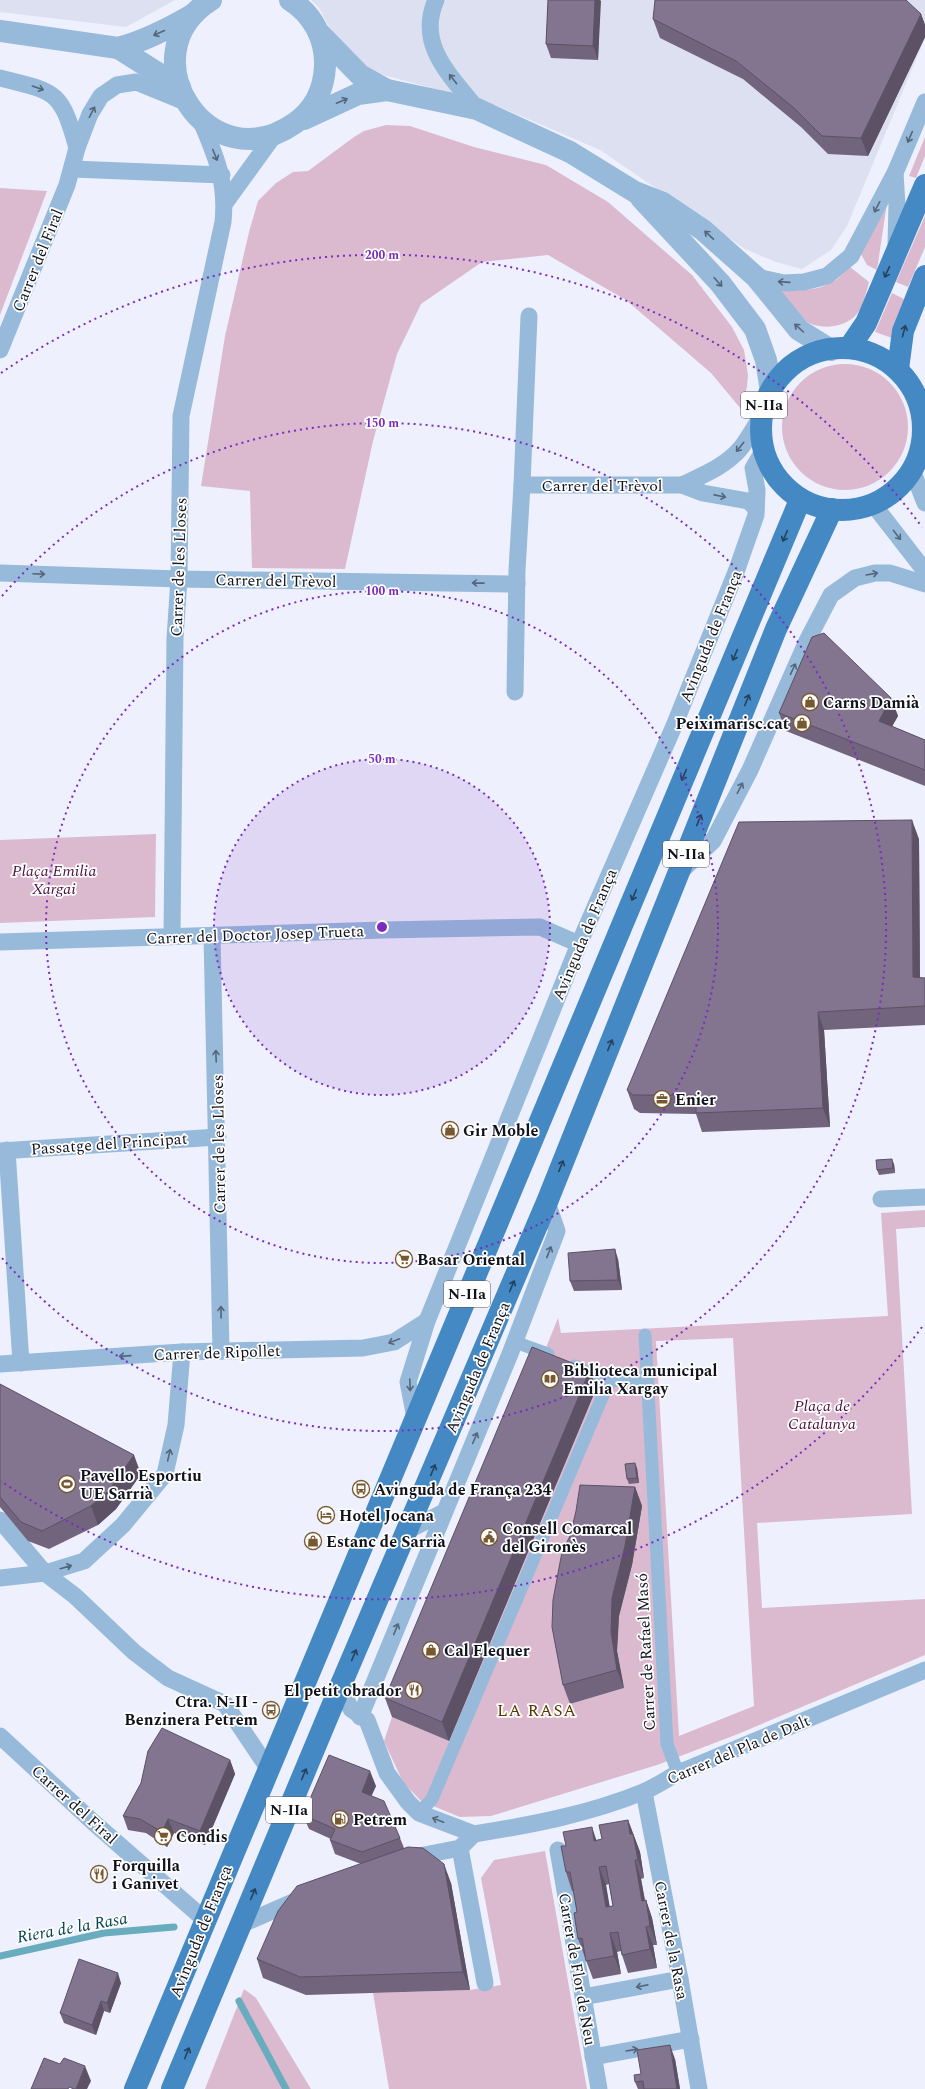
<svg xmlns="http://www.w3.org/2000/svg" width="925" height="2089" font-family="Spectral,serif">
	<rect width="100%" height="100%" fill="#eef0fd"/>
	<g fill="#dde0f0">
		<polygon points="0,0 175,0 126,27 0,12"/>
		<polygon points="311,0 925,0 925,38 847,226 831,250 802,269 776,262 745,249 600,150 495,105 350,66 319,8"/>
	</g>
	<g fill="#dbbacf" fill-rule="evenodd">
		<polygon points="386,125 410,126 474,147 546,165 608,202 692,275 732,327 744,350 748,375 747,387 741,409 711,373 626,300 548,255 482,262 421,304 397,354 373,441 345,569 252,568 250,491 201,486 225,336 249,232 258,201 276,183 293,172 308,171 354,137 364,131"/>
		<polygon points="925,137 925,156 916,178 909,176"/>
		<polygon points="0,188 47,191 0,315"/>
		<polygon points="887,203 877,270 867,265 861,254"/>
		<polygon points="925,216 925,247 908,287 896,282"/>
		<path d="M850,267l19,15c-3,11 -6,28 -16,36 -14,11 -38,12 -52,0 -9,-8 -16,-20 -23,-29 16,3 37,2 53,-6 7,-3 13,-11 19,-16z"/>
		<polygon points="892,293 904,299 892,330 892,338 875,332"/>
		<circle cx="845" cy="427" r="63"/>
		<polygon points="156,834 155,917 0,923 0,840"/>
		<path d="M925,1210v17l-29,2 16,285 -155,9 5,85 163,-9v56l-187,79 -81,31 -166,51 -31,1 -39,-16 -18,-19 -19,-41 8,-24 57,24 147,-352 -57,-24 19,-47 3,15 327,-17 -7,-103zM733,1338l21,368 -75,30 -23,-395zM632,1565l-13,51 -2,35 7,37 -54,16 -8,-39z"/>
		<polygon points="545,1851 587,2089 389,2089 373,1993 470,1990 501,1985 481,1878 494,1860"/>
		<polygon points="244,1989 256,1998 311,2089 205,2089"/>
	</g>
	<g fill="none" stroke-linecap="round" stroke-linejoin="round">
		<g stroke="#69acbd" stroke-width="7">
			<polyline points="0,1956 104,1933 174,1927"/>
			<polyline points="239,2001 286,2089"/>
		</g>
		<g stroke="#97bada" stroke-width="13">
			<polyline points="645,1335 667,1744 678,1773"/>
			<polyline points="515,1342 548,1354"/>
			<polyline points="575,1366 609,1381 648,1379"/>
			<polyline points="419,1813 432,1799 609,1381"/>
		</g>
		<g stroke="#97bada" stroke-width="17">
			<path d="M436,0c-20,45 15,76 41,109"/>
			<path d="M0,78c56,14 61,12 77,70"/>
			<polyline points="73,169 222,175"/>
			<polyline points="895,173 897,205 896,245"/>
			<polyline points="225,203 275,134"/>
			<polyline points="756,277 784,283 804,282 827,276 851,256 895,173 925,102"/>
			<polyline points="0,350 67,185 77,148 90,114 101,96 117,85 136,82 185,102"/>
			<polyline points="912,470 925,503"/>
			<polyline points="522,485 529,316"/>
			<path d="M682,485c21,-10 42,-18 58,-36 8,-10 15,-23 22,-34"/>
			<polyline points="873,504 925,571"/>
			<polyline points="0,573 179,579 517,584"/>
			<polyline points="515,692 517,570 522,485 682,485 703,493 748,501 756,508"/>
			<polyline points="680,872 713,841 750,770 807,641 831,595 855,578 875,573 890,573 925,584"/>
			<path d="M172,936l3,-298 4,-59 2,-163 42,-194c4,-40 -7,-66 -23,-103"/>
			<polyline points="212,936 221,1351"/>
			<polyline points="0,942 383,930 540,927 579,944"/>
			<polyline points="7,1150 21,1363"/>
			<polyline points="0,1151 218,1137"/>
			<polyline points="881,1199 925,1197"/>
			<polyline points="0,1364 182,1352 363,1348 394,1342 427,1321"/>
			<polyline points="415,1418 408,1382 427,1321 579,944 674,726 736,572 756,515 757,490 753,468 762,453"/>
			<polyline points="0,1520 45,1573 75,1596 134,1652 168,1678 225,1704 268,1768"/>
			<polyline points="407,1531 444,1512"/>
			<polyline points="0,1578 45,1573 84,1561 123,1525 165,1474 176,1425 182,1352"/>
			<polyline points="340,1687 351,1709 367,1720 387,1773 408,1802 419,1813 474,1834"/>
			<polyline points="360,1717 510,1354 557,1231 547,1202"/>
			<polyline points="0,1736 93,1822 204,1919"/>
			<polyline points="644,1792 680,1979 699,2089"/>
			<path d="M474,1834c57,-9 115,-20 169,-42 12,-5 24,-13 35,-19l247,-103"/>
			<polyline points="460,1848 485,1983"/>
			<polyline points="558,1850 599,2089"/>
			<polyline points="409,1858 460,1848 474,1834"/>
			<polyline points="240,1925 302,1898"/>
			<polyline points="583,1997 680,1979"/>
			<polyline points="593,2057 691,2039"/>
		</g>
		<g stroke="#97bada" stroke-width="22">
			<path d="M211,0c-86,54 -2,184 84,123 19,-13 29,-34 30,-57 1,-26 -12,-52 -35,-66"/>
			<path d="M0,31l118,17c27,-7 50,-19 74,-33"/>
			<polyline points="320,34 360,75 387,90 477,109 570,152 635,192 663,203 703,230 756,277 799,330 831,350"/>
			<polyline points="118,48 180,87"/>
			<polyline points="304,119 358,94 387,90"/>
			<polyline points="641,198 720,283 755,329 766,360 771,391"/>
		</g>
		<g stroke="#4489c3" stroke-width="22">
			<polyline points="849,348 866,323 925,185"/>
			<circle cx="842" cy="429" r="81"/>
			<polyline points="898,369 903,331 925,276"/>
			<polyline points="135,2089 800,500"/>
			<polyline points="172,2089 340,1687 547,1202 776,629 832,509"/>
		</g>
	</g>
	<g fill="#71647c" fill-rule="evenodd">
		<polygon points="548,0 600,0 598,60 551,58 546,44"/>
		<polygon points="921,14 925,25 925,37 868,156 828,154 801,127 743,79 660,38 653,19"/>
		<polygon points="891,698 898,716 892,726 925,740 925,786 786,731 779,713"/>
		<polygon points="919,839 920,978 925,978 925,1025 824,1030 830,1127 702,1132 696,1114 640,1113 634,1109 627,1090"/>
		<polygon points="894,1164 895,1173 879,1175 877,1170"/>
		<polygon points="618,1259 622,1290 574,1291 570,1281"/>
		<polygon points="590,1370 596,1389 449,1741 392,1717 385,1698"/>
		<polygon points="0,1384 141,1474 116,1509 98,1525 49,1549 28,1541 0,1507"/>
		<polygon points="637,1468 639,1483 629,1484 627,1479"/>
		<polygon points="635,1487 642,1506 632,1565 619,1616 617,1651 624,1688 570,1704 563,1685"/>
		<polygon points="230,1760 235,1774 205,1845 174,1833 167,1847 146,1833 128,1830 123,1816"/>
		<polygon points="376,1786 371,1796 400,1838 404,1848 451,1883 470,1990 306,1995 263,1978 257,1959 361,1864 335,1854 330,1840 331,1839 309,1829 303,1815"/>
		<path d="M628,1820l12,32 4,26 -3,1 4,21h1l6,18 5,27h-4l4,23 -29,5 -6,-18 -1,-4 -4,1 4,22 -28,5 -15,-40 -1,-27 -3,-21h-2l-6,-19 31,-32 5,-1zM609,1884l4,22 -4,1 -3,-22z"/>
		<polygon points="121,1983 110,2013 104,2011 96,2035 64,2023 60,2013"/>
		<polygon points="675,2059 680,2089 638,2089 635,2082 641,2074"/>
	</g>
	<g fill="#5c5165">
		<polygon points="595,0 600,0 601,1 598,60 593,46"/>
		<polygon points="921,14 925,25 925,37 868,156 861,138"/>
		<polygon points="891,698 898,716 885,739 879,721"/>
		<polygon points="912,820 919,839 920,996 913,977"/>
		<polygon points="818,1012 824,1030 830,1127 823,1108"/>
		<polygon points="892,1159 894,1164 895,1173 893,1168"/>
		<polygon points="615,1249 618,1259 622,1290 618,1280"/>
		<polygon points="590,1370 596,1389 449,1741 442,1722"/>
		<polygon points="134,1455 141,1474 116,1509 98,1525 91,1506"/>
		<polygon points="635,1463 637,1468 639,1483 637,1478"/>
		<polygon points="635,1487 642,1506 632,1565 619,1616 617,1651 624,1688 617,1670 611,1632 612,1598"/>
		<polygon points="230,1760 235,1774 205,1845 200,1831"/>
		<polygon points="370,1771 376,1786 367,1806 362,1792"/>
		<polygon points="168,1819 174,1833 167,1847 162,1832"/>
		<polygon points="628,1820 640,1852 644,1878 638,1860 630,1834"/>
		<polygon points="592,1827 598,1845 594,1841"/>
		<polygon points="635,1860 641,1879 648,1919 642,1901"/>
		<polygon points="444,1864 451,1883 470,1990 463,1972"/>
		<polygon points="599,1867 606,1885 613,1925 606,1907"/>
		<polygon points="646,1900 652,1918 657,1945 650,1926"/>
		<polygon points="646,1927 653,1945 657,1968 650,1949"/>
		<polygon points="610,1933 617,1952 621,1974 614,1956"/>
		<polygon points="118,1973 121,1983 110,2013 107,2003"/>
		<polygon points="101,2001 104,2011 96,2035 92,2025"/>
		<polygon points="670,2045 675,2059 680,2089 677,2089"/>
		<polygon points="85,2066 91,2081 87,2089 76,2089"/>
	</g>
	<g fill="#837490" stroke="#5c5165" fill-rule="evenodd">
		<polygon points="548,0 595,0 593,46 546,44"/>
		<polygon points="655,0 906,0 921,14 861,138 822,136 794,108 736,61 653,19"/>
		<polygon points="824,633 891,698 879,721 925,740 925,770 779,713 812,637"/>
		<polygon points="912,820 913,977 925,978 925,1006 818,1012 823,1108 696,1113 696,1095 633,1095 627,1090 739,822"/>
		<polygon points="892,1159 893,1168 877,1170 876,1160"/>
		<polygon points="615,1249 618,1280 570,1281 568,1253"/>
		<polygon points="532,1347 590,1370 442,1722 385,1698"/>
		<polygon points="0,1384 134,1455 109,1490 91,1506 42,1531 21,1522 0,1497"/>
		<polygon points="635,1463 637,1478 627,1479 625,1464"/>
		<polygon points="580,1485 635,1487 625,1546 612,1598 611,1632 617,1670 563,1685 552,1627 553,1600 562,1552 570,1536 576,1511"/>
		<polygon points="162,1728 230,1760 200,1831 168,1819 162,1832 140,1819 123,1816 141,1783 148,1751"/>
		<polygon points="329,1755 370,1771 362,1792 384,1801 400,1838 362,1852 330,1840 335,1829 303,1815"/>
		<path d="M628,1820l2,14h3l5,26h-3l7,41 4,-1 4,26 -4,1 4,22 -28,6 -4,-23 -8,1 4,23 -28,5 -4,-23 -4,1 -4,-26 3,-1 -7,-40h-4l-5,-26h5l-3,-14 29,-5 2,14 8,-2 -3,-14zM606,1866l7,40 -7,1 -7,-40z"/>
		<polygon points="408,1847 423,1848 444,1864 463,1972 300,1977 257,1959 278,1911 297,1886"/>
		<polygon points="79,1959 118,1973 107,2003 101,2001 92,2025 60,2013"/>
		<polygon points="670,2045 677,2089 644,2089 643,2081 635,2082 634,2075 641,2074 637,2050"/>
		<polygon points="44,2058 60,2064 64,2058 85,2066 76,2089 74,2089 69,2087 68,2089 31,2089"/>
	</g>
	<defs><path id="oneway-shaft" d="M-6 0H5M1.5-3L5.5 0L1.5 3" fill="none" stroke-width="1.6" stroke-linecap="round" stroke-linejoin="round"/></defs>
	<g stroke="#54667b">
		<use href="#oneway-shaft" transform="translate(159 33) rotate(156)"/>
		<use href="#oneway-shaft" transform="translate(453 79) rotate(-128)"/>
		<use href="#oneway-shaft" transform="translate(38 88) rotate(19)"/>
		<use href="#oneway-shaft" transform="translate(342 101) rotate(-23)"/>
		<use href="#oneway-shaft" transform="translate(92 112) rotate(-63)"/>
		<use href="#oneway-shaft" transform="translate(910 137) rotate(113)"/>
		<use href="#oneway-shaft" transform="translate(215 155) rotate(68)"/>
		<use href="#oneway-shaft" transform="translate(877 207) rotate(118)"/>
		<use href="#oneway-shaft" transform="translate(709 235) rotate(-137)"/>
		<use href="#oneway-shaft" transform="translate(718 282) rotate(48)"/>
		<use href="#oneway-shaft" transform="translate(784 282) rotate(-176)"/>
		<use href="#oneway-shaft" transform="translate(799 328) rotate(-138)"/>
		<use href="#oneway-shaft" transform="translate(740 447) rotate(129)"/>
		<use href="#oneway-shaft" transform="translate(720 496) rotate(11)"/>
		<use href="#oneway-shaft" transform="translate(897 535) rotate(52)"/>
		<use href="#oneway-shaft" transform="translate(39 574) rotate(2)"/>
		<use href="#oneway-shaft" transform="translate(872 574) rotate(-10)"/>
		<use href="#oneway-shaft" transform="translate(478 583) rotate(-179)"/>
		<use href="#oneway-shaft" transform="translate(793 669) rotate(-65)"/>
		<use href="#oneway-shaft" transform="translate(740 788) rotate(-63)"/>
		<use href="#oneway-shaft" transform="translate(216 1056) rotate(-92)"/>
		<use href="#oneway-shaft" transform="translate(549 1252) rotate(-69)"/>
		<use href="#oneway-shaft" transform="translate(221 1312) rotate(-91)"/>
		<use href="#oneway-shaft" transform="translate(394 1341) rotate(158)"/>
		<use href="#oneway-shaft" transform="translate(125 1356) rotate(176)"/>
		<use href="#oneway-shaft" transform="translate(410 1385) rotate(88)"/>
		<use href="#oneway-shaft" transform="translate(475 1438) rotate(-67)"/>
		<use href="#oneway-shaft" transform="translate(169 1455) rotate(-77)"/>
		<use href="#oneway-shaft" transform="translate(66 1567) rotate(-16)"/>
		<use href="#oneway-shaft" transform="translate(396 1629) rotate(-68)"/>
		<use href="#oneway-shaft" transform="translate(438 1820) rotate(-159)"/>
		<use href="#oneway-shaft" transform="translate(642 1986) rotate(169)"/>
		<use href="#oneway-shaft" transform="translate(632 2050) rotate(-10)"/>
	</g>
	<g stroke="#25425f">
		<use href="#oneway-shaft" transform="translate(887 272) rotate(115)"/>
		<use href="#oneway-shaft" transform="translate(904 331) rotate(-75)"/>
		<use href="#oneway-shaft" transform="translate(785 536) rotate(113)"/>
		<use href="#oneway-shaft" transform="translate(735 655) rotate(113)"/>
		<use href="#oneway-shaft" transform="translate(747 700) rotate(-68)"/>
		<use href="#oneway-shaft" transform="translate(684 775) rotate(113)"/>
		<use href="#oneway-shaft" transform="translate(699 820) rotate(-68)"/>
		<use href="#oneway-shaft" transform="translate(634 895) rotate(113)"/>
		<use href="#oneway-shaft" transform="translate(610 1045) rotate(-68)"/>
		<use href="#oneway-shaft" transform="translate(561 1166) rotate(-68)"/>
		<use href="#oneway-shaft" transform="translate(512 1286) rotate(-67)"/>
		<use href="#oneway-shaft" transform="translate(433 1470) rotate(-67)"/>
		<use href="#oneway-shaft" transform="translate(354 1655) rotate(-67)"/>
		<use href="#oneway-shaft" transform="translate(304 1774) rotate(-67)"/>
		<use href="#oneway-shaft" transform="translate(253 1894) rotate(-67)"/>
		<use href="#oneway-shaft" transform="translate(187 2053) rotate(-68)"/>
	</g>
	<circle cx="382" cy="927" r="168" fill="#7b2cbf" fill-opacity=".12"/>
	<g fill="none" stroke="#7b2cbf" stroke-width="2" stroke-dasharray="2 4">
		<circle cx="382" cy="927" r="168"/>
		<circle cx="382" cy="927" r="336"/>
		<path d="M2 596A504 504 0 1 1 2 1258"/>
		<path d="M922 1327A672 672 0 0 1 1 1481M1 373A672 672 0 0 1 922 527"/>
	</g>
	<defs>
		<g id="shop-ring" transform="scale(0.9)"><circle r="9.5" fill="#fefefe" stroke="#78582e" stroke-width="1.5"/><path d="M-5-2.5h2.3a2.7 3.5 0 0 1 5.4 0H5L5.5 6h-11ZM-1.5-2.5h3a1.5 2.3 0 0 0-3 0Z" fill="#78582e"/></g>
		<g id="office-ring" transform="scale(0.9)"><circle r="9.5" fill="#fefefe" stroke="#78582e" stroke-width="1.5"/><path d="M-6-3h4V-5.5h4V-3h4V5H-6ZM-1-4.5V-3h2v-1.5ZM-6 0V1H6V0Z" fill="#78582e"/></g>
		<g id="supermarket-ring" transform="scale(0.9)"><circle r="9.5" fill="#fefefe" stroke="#78582e" stroke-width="1.5"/><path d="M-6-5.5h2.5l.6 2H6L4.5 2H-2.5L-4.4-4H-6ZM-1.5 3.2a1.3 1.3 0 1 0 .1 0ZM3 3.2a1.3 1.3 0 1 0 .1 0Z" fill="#78582e"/></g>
		<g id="library-ring" transform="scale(0.9)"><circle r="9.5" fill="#fefefe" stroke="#78582e" stroke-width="1.5"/><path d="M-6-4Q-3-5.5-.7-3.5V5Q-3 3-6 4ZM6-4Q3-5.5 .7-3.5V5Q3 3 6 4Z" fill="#78582e"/></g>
		<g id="stadium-ring" transform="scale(0.9)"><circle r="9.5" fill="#fefefe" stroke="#78582e" stroke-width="1.5"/><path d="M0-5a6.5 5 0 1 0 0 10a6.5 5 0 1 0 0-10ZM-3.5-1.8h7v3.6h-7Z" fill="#78582e"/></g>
		<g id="bus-ring" transform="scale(0.9)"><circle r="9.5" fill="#fefefe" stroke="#78582e" stroke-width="1.5"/><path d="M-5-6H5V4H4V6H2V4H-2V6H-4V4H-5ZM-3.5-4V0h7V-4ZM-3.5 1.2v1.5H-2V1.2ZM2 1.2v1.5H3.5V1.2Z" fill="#78582e"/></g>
		<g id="hotel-ring" transform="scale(0.9)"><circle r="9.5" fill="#fefefe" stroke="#78582e" stroke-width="1.5"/><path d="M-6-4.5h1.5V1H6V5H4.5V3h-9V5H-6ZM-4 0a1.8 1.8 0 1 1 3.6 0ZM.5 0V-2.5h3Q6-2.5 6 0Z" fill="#78582e"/></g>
		<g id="civic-ring" transform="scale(0.9)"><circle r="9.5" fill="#fefefe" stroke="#78582e" stroke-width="1.5"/><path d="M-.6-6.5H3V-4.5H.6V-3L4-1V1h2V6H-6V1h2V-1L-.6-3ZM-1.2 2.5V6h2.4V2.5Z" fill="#78582e"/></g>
		<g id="restaurant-ring" transform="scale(0.9)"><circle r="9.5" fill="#fefefe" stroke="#78582e" stroke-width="1.5"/><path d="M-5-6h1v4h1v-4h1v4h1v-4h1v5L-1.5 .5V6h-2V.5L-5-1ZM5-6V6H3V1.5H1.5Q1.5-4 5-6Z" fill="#78582e"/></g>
		<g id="fuel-ring" transform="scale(0.9)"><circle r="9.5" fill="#fefefe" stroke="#78582e" stroke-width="1.5"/><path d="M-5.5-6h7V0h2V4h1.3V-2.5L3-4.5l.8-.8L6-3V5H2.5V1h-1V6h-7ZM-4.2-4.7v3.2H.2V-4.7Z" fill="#78582e"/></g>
	</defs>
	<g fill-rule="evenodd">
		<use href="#shop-ring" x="810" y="702"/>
		<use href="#shop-ring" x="802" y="723"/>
		<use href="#office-ring" x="662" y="1099"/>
		<use href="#shop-ring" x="450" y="1130"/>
		<use href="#supermarket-ring" x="404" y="1259"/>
		<use href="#library-ring" x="550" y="1379"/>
		<use href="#stadium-ring" x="67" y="1484"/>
		<use href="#bus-ring" x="361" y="1489"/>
		<use href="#hotel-ring" x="326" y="1515"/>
		<use href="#civic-ring" x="489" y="1537"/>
		<use href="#shop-ring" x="313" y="1541"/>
		<use href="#shop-ring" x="431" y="1650"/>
		<use href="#restaurant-ring" x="414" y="1690"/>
		<use href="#bus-ring" x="271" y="1710"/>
		<use href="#fuel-ring" x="340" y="1819"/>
		<use href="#supermarket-ring" x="163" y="1836"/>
		<use href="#restaurant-ring" x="99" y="1874"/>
	</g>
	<g text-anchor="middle" stroke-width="3.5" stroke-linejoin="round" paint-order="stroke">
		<g fill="#fefefe" stroke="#575960" stroke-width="1">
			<rect x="741" y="392" width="46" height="26" rx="3"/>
			<rect x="663" y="841" width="46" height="26" rx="3"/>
			<rect x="444" y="1281" width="46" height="26" rx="3"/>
			<rect x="266" y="1797" width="46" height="26" rx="3"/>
		</g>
		<g font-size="15" font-weight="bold" fill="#10121c">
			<text x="764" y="410">N-IIa</text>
			<text x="686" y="859">N-IIa</text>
			<text x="467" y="1299">N-IIa</text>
			<text x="289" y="1815">N-IIa</text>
		</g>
		<g font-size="16" fill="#10121c" stroke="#fefefe">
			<text transform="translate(37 260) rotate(-68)" y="6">Carrer del Firal</text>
			<text x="602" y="491">Carrer del Trèvol</text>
			<text transform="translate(178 567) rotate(-88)" y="6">Carrer de les Lloses</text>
			<text transform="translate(276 580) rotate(1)" y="6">Carrer del Trèvol</text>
			<text transform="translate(710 636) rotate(-68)" y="6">Avinguda de França</text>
			<text transform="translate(255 934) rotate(-2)" y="6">Carrer del Doctor Josep Trueta</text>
			<text transform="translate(584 934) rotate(-67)" y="6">Avinguda de França</text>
			<text transform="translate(109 1143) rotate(-4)" y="6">Passatge del Principat</text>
			<text transform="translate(218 1144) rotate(-91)" y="6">Carrer de les Lloses</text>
			<text transform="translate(217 1352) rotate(-2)" y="6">Carrer de Ripollet</text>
			<text transform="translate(477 1367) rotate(-67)" y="6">Avinguda de França</text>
			<text transform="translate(645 1652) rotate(-93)" y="6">Carrer de Rafael Masó</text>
			<text transform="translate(738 1749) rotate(-23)" y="6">Carrer del Pla de Dalt</text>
			<text transform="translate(75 1804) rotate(42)" y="6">Carrer del Firal</text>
			<text transform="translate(200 1931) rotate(-68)" y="6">Avinguda de França</text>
			<text transform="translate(672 1940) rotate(79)" y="6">Carrer de la Rasa</text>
			<text transform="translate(578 1969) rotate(80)" y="6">Carrer de Flor de Neu</text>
		</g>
		<g font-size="16" font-weight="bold" fill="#10121c" stroke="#fefefe" text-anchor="start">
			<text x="823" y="708">Carns Damià</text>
			<text x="789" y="729" text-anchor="end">Peiximarisc.cat</text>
			<text x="675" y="1105">Enier</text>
			<text x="463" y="1136">Gir Moble</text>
			<text x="417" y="1265">Basar Oriental</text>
			<text x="563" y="1376">Biblioteca municipal<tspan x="563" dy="18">Emilia Xargay</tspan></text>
			<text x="80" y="1481">Pavello Esportiu<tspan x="80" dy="18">UE Sarrià</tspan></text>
			<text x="374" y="1495">Avinguda de França 234</text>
			<text x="339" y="1521">Hotel Jocana</text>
			<text x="502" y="1534">Consell Comarcal<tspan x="502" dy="18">del Gironès</tspan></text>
			<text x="326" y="1547">Estanc de Sarrià</text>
			<text x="444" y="1656">Cal Flequer</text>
			<text x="401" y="1696" text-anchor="end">El petit obrador</text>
			<text x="258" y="1707" text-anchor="end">Ctra. N-II -<tspan x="258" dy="18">Benzinera Petrem</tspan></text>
			<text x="353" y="1825">Petrem</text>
			<text x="176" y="1842">Condis</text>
			<text x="112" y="1871">Forquilla<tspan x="112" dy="18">i Ganivet</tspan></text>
		</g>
		<g font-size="16" font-style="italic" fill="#4b113c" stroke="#fefefe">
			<text x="54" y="876">Plaça Emilia<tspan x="54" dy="18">Xargai</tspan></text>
			<text x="822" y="1411">Plaça de<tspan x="822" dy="18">Catalunya</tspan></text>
		</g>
		<g font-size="17" letter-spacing="1" fill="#583700" stroke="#fefefe">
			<text x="537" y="1716">LA RASA</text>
		</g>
		<g font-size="17" font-style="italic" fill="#02434f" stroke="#fefefe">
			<text transform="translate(72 1927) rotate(-10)" y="6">Riera de la Rasa</text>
		</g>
	</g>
	<circle cx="382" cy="927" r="6" fill="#7b2cbf" stroke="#fefefe" stroke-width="2"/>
	<g font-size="12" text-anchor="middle" font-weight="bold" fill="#7b2cbf" stroke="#fefefe" stroke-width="3.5" stroke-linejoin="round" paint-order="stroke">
		<text x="382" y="259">200 m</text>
		<text x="382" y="427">150 m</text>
		<text x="382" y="595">100 m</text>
		<text x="382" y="763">50 m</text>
	</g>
</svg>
